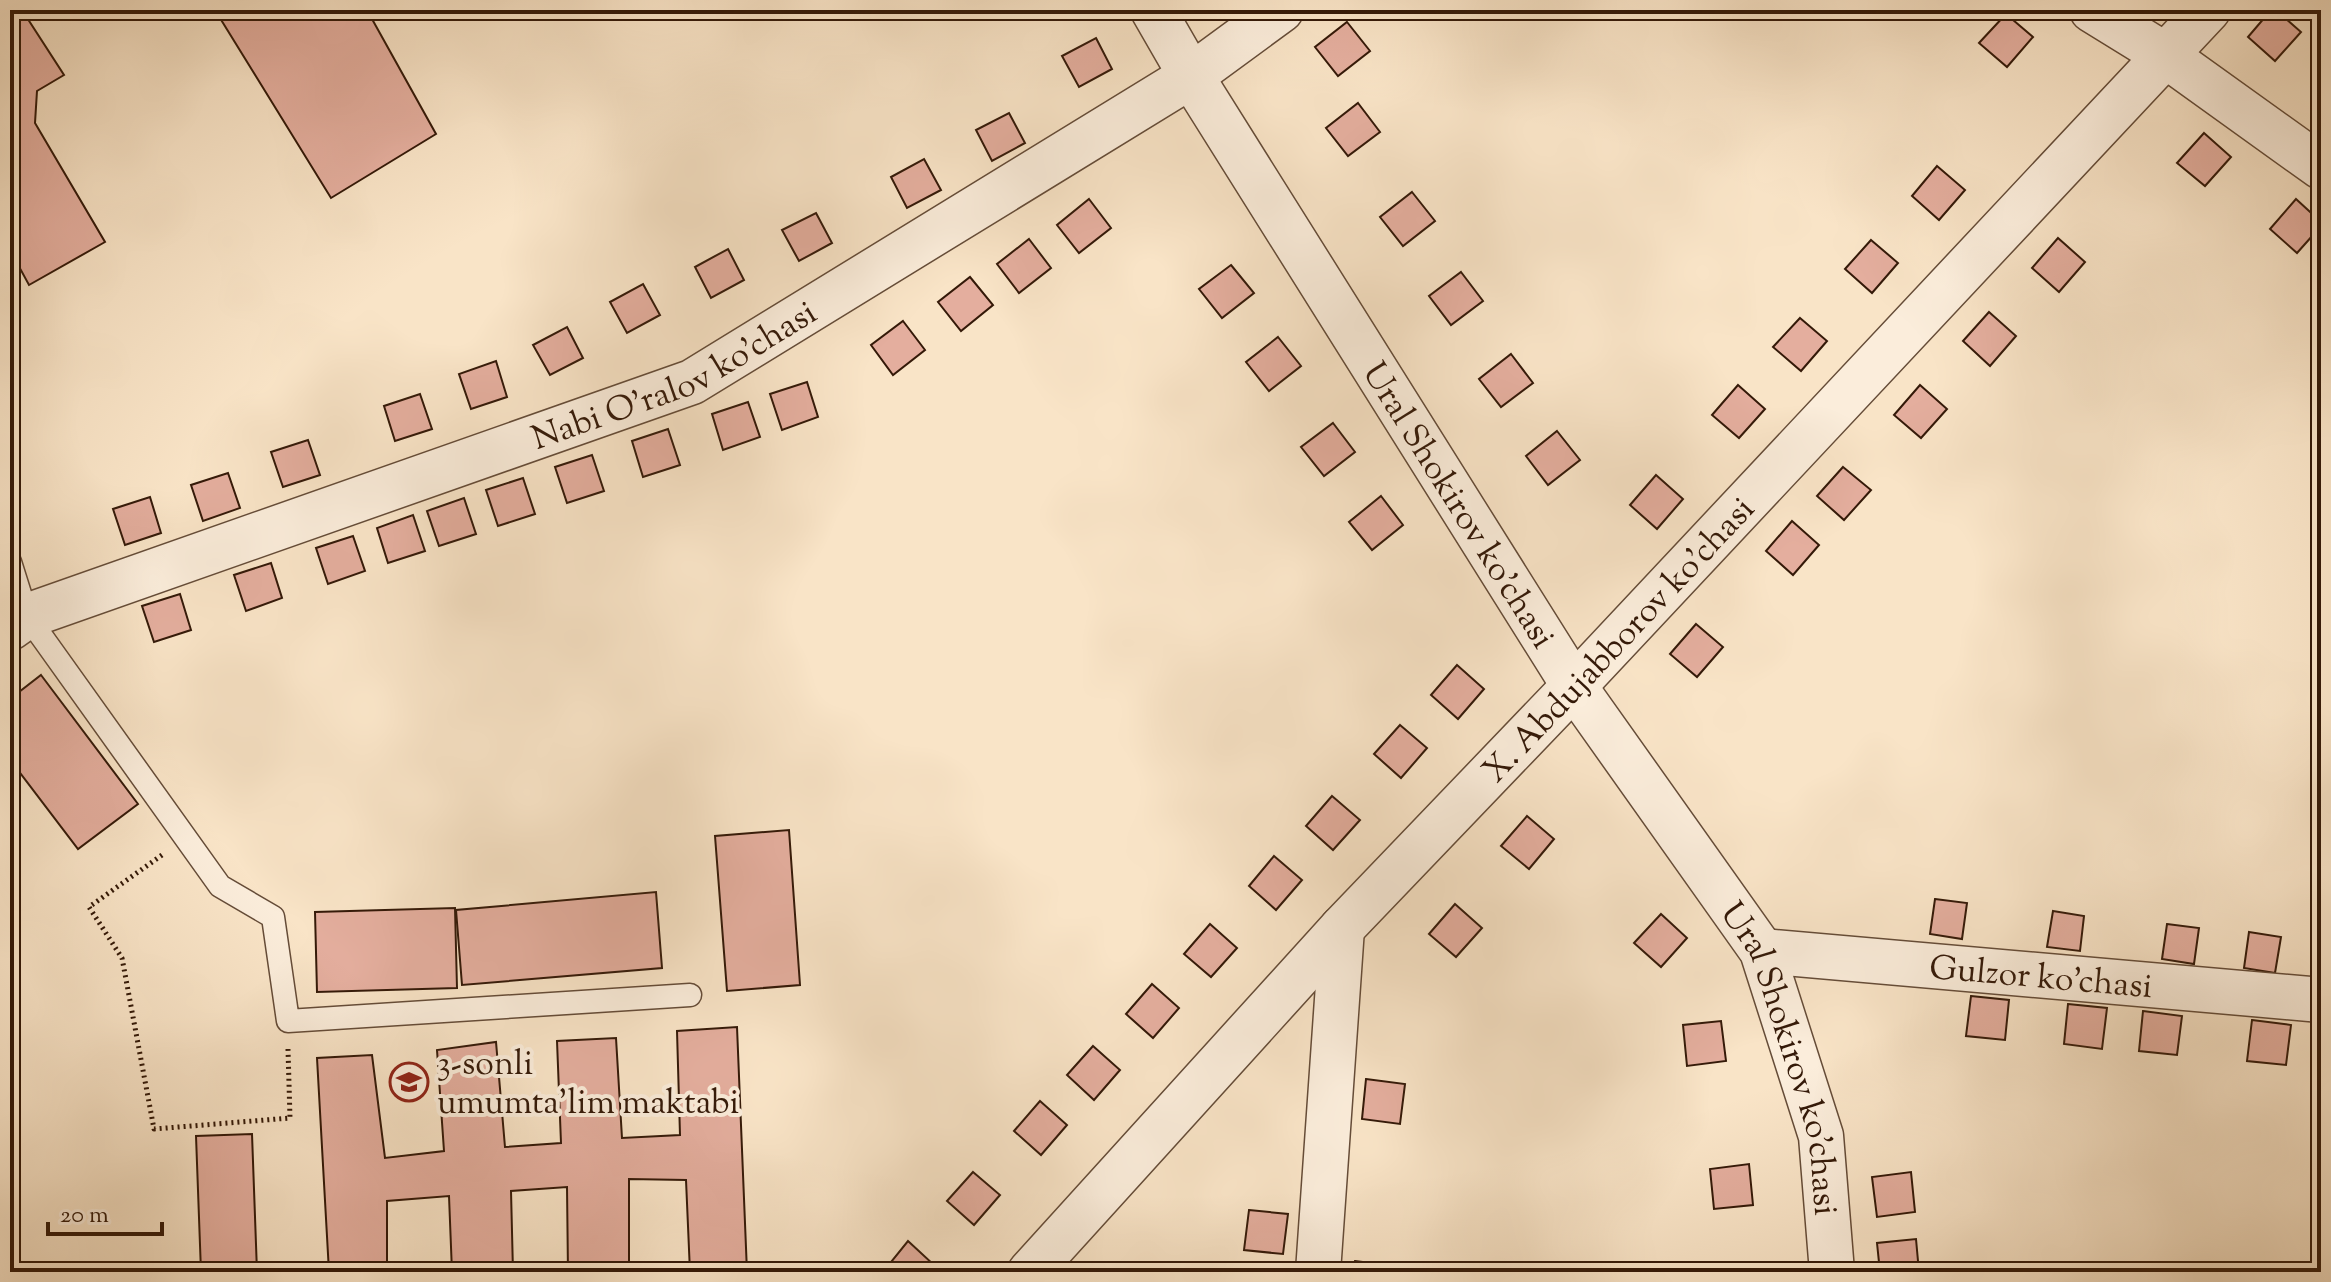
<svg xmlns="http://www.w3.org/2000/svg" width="2331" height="1282" font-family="'Sorts Mill Goudy',serif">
	<rect width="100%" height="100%" fill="#f9e4c7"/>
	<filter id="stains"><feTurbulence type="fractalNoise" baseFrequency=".0025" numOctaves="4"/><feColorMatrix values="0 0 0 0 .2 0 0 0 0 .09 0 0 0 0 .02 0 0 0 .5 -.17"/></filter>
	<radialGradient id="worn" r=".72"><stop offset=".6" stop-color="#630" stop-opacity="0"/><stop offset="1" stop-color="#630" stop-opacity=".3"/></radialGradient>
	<g fill="#e4ae9e" stroke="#341908" stroke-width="2">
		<polygon points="10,10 22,10 64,75 37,91 35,123 105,242 29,285 10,250"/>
		<polygon points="215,10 367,10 436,134 331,198"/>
		<polygon points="2271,10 2276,10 2301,32 2275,61 2248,37"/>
		<polygon points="2006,14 2033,37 2007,67 1979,43"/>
		<polygon points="1347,22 1370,51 1338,76 1315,47"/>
		<polygon points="1096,38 1112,69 1079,87 1062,56"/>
		<polygon points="1358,103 1380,132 1348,156 1326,128"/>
		<polygon points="1009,113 1025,143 992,161 976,130"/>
		<polygon points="2204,133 2231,157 2205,186 2177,163"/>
		<polygon points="924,159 941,190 907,208 891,177"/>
		<polygon points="1937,166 1965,190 1939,220 1912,196"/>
		<polygon points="1412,192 1435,221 1403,246 1380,217"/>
		<polygon points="1089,199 1111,228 1079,253 1057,225"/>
		<polygon points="2296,199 2321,222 2321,226 2297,253 2270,229"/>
		<polygon points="816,213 832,243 799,261 782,230"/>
		<polygon points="2058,238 2085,262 2059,292 2032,268"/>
		<polygon points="1029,239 1051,268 1019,293 997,264"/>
		<polygon points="1871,240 1898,263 1872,293 1845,269"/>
		<polygon points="728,249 744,280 711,298 695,267"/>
		<polygon points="1231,265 1254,293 1222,318 1199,289"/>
		<polygon points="1461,272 1483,301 1451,325 1429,296"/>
		<polygon points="970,277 993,305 961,331 938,302"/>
		<polygon points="643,284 660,315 627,333 610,302"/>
		<polygon points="1989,312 2016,336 1990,366 1963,341"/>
		<polygon points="1800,318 1827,341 1801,371 1773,347"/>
		<polygon points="903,321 925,350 893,375 871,345"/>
		<polygon points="567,327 583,358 550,375 533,345"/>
		<polygon points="1278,337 1301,366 1269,391 1246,362"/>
		<polygon points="1511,354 1533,383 1501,407 1479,379"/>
		<polygon points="496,361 507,397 471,409 459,374"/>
		<polygon points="807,382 818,417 782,430 770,394"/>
		<polygon points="1738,385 1765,409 1739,438 1712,415"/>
		<polygon points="1920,385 1947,409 1921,438 1894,415"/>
		<polygon points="420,394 432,429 395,441 384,406"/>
		<polygon points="748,402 760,437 723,450 712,414"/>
		<polygon points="1333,423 1355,452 1324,476 1301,447"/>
		<polygon points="668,429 680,465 643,477 632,441"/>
		<polygon points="1557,431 1580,460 1548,485 1526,456"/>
		<polygon points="308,440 320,475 283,487 271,452"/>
		<polygon points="592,455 604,491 567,503 555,467"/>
		<polygon points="1843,467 1871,490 1844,520 1817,496"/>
		<polygon points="228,473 240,508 203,521 191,485"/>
		<polygon points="1656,475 1683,499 1657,529 1630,505"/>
		<polygon points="523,478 535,514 498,526 486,490"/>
		<polygon points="1381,496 1403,525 1372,550 1349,522"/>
		<polygon points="150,497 161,533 125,545 113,509"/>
		<polygon points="464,498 476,534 439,546 427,511"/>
		<polygon points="413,515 425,551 388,563 377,528"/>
		<polygon points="1792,521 1819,545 1793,575 1766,551"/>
		<polygon points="353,536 365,571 328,584 316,548"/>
		<polygon points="271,563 282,598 246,611 234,575"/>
		<polygon points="180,594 191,630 154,642 142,606"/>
		<polygon points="1696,624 1723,647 1697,677 1670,654"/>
		<polygon points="1457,665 1484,689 1458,719 1431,695"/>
		<polygon points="41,675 138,804 78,849 17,769 10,774 10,699"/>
		<polygon points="1400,725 1427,748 1401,778 1374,754"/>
		<polygon points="1332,796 1360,820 1333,850 1306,826"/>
		<polygon points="1527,816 1554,839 1529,869 1501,846"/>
		<polygon points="789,830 800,985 727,991 715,836"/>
		<polygon points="1274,856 1302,880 1276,910 1249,886"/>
		<polygon points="656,892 662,968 462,985 456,910"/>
		<polygon points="1935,899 1967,903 1962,939 1930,934"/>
		<polygon points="1455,904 1482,928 1456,957 1429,934"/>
		<polygon points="455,908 457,988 317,992 315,912"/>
		<polygon points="2053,911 2084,916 2080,951 2047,947"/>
		<polygon points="1661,914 1687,938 1661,967 1634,943"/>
		<polygon points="1210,924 1237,948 1211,977 1184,954"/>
		<polygon points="2167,924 2199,928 2194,964 2162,959"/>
		<polygon points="2249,932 2281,937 2275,973 2244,968"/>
		<polygon points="1152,984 1179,1008 1153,1038 1126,1014"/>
		<polygon points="1971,996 2009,1000 2005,1040 1966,1036"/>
		<polygon points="2068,1004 2107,1008 2102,1049 2064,1044"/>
		<polygon points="2143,1011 2182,1016 2177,1055 2139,1051"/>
		<polygon points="2252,1020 2291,1025 2286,1065 2247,1061"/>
		<polygon points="1721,1021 1726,1061 1687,1066 1683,1025"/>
		<polygon points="737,1027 747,1272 690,1272 686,1180 629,1179 629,1272 568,1272 567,1187 511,1191 513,1272 452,1272 449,1196 387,1201 387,1272 329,1272 317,1058 372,1055 385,1158 444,1151 437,1050 496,1042 505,1147 561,1143 557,1041 616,1038 622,1138 680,1135 677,1031"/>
		<polygon points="1093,1046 1120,1070 1094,1100 1067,1075"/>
		<polygon points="1366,1079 1405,1084 1400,1124 1362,1119"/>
		<polygon points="1040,1101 1067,1125 1041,1155 1014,1131"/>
		<polygon points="252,1134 257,1272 201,1272 196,1136"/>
		<polygon points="1749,1164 1753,1205 1714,1209 1710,1169"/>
		<polygon points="973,1172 1000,1195 974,1225 947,1201"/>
		<polygon points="1911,1172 1915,1212 1877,1217 1872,1177"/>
		<polygon points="1249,1210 1288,1214 1283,1254 1244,1250"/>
		<polygon points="1916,1239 1919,1272 1880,1272 1877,1243"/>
		<polygon points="908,1241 934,1265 928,1272 883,1272"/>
		<polygon points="1355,1261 1393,1266 1393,1272 1353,1272"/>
	</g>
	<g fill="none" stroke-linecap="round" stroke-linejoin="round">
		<g stroke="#654c38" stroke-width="25">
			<polyline id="service" points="10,562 27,616 220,886 273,917 288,1021 690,995"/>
		</g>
		<g stroke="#654c38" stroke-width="47">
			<g id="minor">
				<path id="s1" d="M1153,10l38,66 383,610 188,265 59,185 11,136"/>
				<polyline points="2092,10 2165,55 2321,167"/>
				<path id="s2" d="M10,628l17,-12 665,-234 499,-306 90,-66"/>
				<path id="s3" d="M1762,951l559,49"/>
				<path id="s4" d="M1030,1272l312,-344 232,-242 634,-676"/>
				<polyline points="1318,1272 1342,928"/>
			</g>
		</g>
		<polyline stroke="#341908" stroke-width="5" stroke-dasharray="2 4" stroke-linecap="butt" points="162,855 89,907 122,958 154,1129 290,1118 288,1049"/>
		<use href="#service" stroke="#fbeddb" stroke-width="22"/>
		<use href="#minor" stroke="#fbeddb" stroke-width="44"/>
	</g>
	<defs>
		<g id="school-ring" transform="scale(2)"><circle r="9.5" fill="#fbeddb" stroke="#8f2418" stroke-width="1.5"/><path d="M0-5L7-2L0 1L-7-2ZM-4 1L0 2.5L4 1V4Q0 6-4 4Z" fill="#8f2418"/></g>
	</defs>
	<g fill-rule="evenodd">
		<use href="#school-ring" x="409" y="1082"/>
	</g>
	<g text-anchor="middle" stroke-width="8" stroke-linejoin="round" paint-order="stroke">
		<g font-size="34" fill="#341908" stroke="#fbeddb">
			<text dy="12" stroke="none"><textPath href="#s2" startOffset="712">Nabi O'ralov ko'chasi</textPath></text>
			<text dy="12" stroke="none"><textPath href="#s1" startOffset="582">Ural Shokirov ko'chasi</textPath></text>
			<text dy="12" stroke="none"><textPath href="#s4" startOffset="864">X. Abdujabborov ko'chasi</textPath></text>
			<text dy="12" stroke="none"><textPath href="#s3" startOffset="280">Gulzor ko'chasi</textPath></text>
			<text dy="12" stroke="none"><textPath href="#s1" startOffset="1230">Ural Shokirov ko'chasi</textPath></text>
		</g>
		<g font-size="34" fill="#341908" stroke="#fbeddb" text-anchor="start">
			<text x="437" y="1074">3-sonli<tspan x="437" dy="39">umumta'lim maktabi</tspan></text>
		</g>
	</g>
	<rect width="2331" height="1282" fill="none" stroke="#f9e4c7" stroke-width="40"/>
	<rect x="12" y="12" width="2307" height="1258" fill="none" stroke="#341908" stroke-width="4"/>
	<rect x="20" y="20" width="2291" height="1242" fill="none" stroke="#341908" stroke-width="2"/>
	<path d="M48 1222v12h114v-12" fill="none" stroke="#341908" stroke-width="4"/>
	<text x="60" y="1222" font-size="24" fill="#341908" stroke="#fbeddb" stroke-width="6" paint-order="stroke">20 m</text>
	<rect width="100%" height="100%" filter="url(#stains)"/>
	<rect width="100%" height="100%" fill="url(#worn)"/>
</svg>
